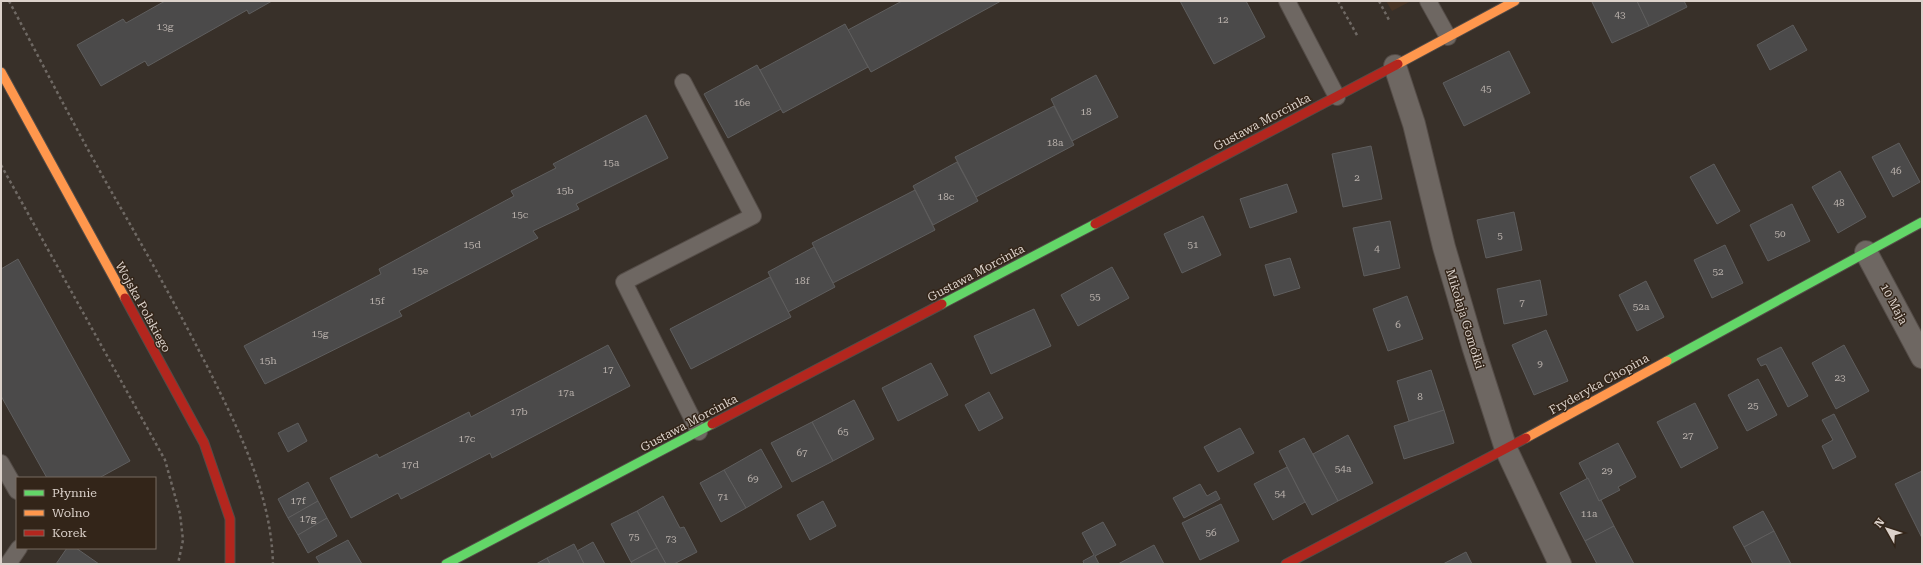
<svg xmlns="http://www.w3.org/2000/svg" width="1923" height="565" font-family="'Roboto Serif',serif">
	<rect width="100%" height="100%" fill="#383029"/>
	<polygon fill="#483526" points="1386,1 1411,1 1392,11"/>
	<g fill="#4b4a4a" stroke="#5f5e5e">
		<polygon points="165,1 272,1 249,14 247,10 148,66 145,61 101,86 77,45 123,19 126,23"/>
		<polygon points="902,1 1001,1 871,72 848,30"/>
		<polygon points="1180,1 1246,1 1265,37 1214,64"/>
		<polygon points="1594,1 1637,1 1649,26 1612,43 1592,2"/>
		<polygon points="1637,1 1684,1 1687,7 1649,26"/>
		<polygon points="845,24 868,67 783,113 760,70"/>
		<polygon points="1793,25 1807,50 1770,70 1757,45"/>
		<polygon points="1509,51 1530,93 1464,126 1443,83"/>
		<polygon points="757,65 781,109 728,138 704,94"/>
		<polygon points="1096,75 1118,117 1072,141 1051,99"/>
		<polygon points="1054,106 1074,145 976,197 955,157"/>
		<polygon points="646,115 668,158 576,204 579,209 533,231 538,238 399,311 402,316 265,384 244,346 381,274 379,269 514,196 511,191 556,168 553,164"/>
		<polygon points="1899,143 1920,182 1893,197 1872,157"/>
		<polygon points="1371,146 1382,199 1343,207 1332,154"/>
		<polygon points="957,162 978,201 933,225 913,186"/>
		<polygon points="1714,164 1740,211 1717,224 1690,177"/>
		<polygon points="1840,171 1866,217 1838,233 1812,187"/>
		<polygon points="1287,184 1297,212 1250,228 1240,199"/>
		<polygon points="915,190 935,230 833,283 812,243"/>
		<polygon points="1792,204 1810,241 1768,261 1750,225"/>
		<polygon points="1514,212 1522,250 1486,258 1477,220"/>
		<polygon points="1203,216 1221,255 1182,273 1164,234"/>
		<polygon points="1390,221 1400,268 1364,276 1353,228"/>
		<polygon points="1725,245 1743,283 1712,298 1694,260"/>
		<polygon points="814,247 835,287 788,312 768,272"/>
		<polygon points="1290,258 1300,288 1274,296 1265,265"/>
		<polygon points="18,259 130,461 99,478 47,478 1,396 1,269"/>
		<polygon points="1112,267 1129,298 1078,326 1061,295"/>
		<polygon points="770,277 791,317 691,369 670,329"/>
		<polygon points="1540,280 1547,315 1504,324 1497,289"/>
		<polygon points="1646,281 1664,317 1637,331 1619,295"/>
		<polygon points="1407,296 1423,339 1388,351 1373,309"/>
		<polygon points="1034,309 1051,346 991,374 974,336"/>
		<polygon points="1546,330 1568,381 1534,395 1512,345"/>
		<polygon points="608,345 630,386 492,458 490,453 401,499 398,493 351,518 330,478 377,454 379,458 469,412 471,417"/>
		<polygon points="1844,345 1869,391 1836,409 1812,363"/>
		<polygon points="1781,347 1808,396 1788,407 1766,364 1761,366 1757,359"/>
		<polygon points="931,363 948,395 898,421 882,388"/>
		<polygon points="1431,370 1444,410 1409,421 1397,381"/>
		<polygon points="1758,379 1777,415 1747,431 1728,395"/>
		<polygon points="989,392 1003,418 979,431 965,405"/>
		<polygon points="854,400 874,439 833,461 812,422"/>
		<polygon points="1695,403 1718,448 1681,468 1657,422"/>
		<polygon points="1444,410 1454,443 1404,459 1394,426"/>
		<polygon points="1834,414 1856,457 1833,469 1822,446 1833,440 1822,420"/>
		<polygon points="812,422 833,461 792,482 771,443"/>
		<polygon points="298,423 307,441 288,452 278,433"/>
		<polygon points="1240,428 1254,453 1218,472 1204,447"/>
		<polygon points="1348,435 1373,483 1338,501 1313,454"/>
		<polygon points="1304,438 1338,501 1312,515 1279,451"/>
		<polygon points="1618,443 1636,477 1618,487 1620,490 1599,501 1579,463"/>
		<polygon points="761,449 782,487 746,508 724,470"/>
		<polygon points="1287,467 1305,502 1273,520 1254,484"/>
		<polygon points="724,470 746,508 721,522 700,483"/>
		<polygon points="1922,471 1922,538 1895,484"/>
		<polygon points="1588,478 1599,501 1601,500 1614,526 1585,541 1560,493"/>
		<polygon points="308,482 318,501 288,518 278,499"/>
		<polygon points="1200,484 1207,496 1216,491 1220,499 1184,518 1173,498"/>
		<polygon points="663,496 680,528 684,527 697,552 674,564 666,564 637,511"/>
		<polygon points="318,501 327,518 298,535 288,518"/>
		<polygon points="823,501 836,526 810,540 797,515"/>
		<polygon points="1221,504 1239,541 1200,560 1182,523"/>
		<polygon points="637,511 657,548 631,562 611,524"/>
		<polygon points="1763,511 1774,531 1744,547 1733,527"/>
		<polygon points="327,518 337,536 308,553 298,535"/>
		<polygon points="1103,522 1116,545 1095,556 1099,564 1084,564 1083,561 1094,555 1082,533"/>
		<polygon points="1614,526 1634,564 1597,564 1585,541"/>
		<polygon points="1774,531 1791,564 1753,564 1744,547"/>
		<polygon points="348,540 362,564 320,564 316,557"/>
		<polygon points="593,542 605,564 584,564 577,551"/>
		<polygon points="574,544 584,564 550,564 547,558"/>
		<polygon points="1154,545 1164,564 1118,564"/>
		<polygon points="67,548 76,548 99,564 56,564"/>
		<polygon points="657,548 666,564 632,564 631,562"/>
		<polygon points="1466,552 1472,564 1443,564"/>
		<polygon points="547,558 550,564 536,564"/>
	</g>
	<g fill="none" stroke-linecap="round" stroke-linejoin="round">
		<g stroke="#544c47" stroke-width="18">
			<g id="lane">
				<polyline points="1287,1 1337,97"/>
				<polyline points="1428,1 1448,37"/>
				<polyline points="683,82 753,216 624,282 699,432"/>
				<polyline points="1,463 17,491"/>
				<polyline points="8,564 19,548"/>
			</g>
		</g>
		<g stroke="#544c47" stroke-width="24">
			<g id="street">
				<polyline points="1395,66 1414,124 1444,247 1473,346 1506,449 1560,564"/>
				<polyline points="1866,252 1922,357"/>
			</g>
		</g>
		<g stroke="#544c47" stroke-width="11">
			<g id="fast">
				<polyline points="942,304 1095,224"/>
				<polyline points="1667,361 1922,222"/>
				<polyline points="446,564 712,424"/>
			</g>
		</g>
		<g stroke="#544c47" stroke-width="11">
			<g id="slow">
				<polyline points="1398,64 1515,1"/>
				<polyline points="1,72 125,298"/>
				<polyline points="1526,438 1667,361"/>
			</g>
		</g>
		<g stroke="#544c47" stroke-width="11">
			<g id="jam">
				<polyline points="1095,224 1398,64"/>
				<polyline points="125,298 204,443 230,519 230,564"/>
				<polyline points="712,424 942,304"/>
				<polyline points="1286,564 1526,438"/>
			</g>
		</g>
		<g stroke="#6f6964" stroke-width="2.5" stroke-dasharray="3 3" stroke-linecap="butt">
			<path d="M9,1c35,66 69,132 106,197 33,57 65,115 95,174 30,61 61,122 63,192"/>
			<polyline points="1338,1 1358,37"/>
			<polyline points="1379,1 1389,20"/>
			<polyline points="1,165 165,460 180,514 183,540 178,564"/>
		</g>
		<use href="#lane" stroke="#6e6762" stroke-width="16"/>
		<use href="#street" stroke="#6e6762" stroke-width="22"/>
		<use href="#fast" stroke="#63d668" stroke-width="9"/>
		<use href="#slow" stroke="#ff974d" stroke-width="9"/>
		<use href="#jam" stroke="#b3261e" stroke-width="9"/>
	</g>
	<g text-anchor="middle" stroke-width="3" stroke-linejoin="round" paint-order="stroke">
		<g font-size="10" fill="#b8b0ab">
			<text x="1620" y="18">43</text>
			<text x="1223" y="23">12</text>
			<text x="165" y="30">13g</text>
			<text x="1486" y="92">45</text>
			<text x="742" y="106">16e</text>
			<text x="1086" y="115">18</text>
			<text x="1055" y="146">18a</text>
			<text x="611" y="166">15a</text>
			<text x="1896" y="174">46</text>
			<text x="1357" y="181">2</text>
			<text x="565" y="194">15b</text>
			<text x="946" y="200">18c</text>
			<text x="1839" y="206">48</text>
			<text x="520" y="218">15c</text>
			<text x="1780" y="237">50</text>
			<text x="1500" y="239">5</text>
			<text x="472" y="248">15d</text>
			<text x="1193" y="248">51</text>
			<text x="1377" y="252">4</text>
			<text x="420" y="274">15e</text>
			<text x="1718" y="275">52</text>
			<text x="802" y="284">18f</text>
			<text x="1095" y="300">55</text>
			<text x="377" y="304">15f</text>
			<text x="1522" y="306">7</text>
			<text x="1641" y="310">52a</text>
			<text x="1398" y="328">6</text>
			<text x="320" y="337">15g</text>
			<text x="268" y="364">15h</text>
			<text x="1540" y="367">9</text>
			<text x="608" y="373">17</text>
			<text x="1840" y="381">23</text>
			<text x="566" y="396">17a</text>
			<text x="1420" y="400">8</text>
			<text x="1753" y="409">25</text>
			<text x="519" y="415">17b</text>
			<text x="843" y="435">65</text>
			<text x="1688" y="439">27</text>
			<text x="467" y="442">17c</text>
			<text x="802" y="456">67</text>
			<text x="410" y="468">17d</text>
			<text x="1343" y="472">54a</text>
			<text x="1607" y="474">29</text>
			<text x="753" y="482">69</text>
			<text x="1280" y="497">54</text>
			<text x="723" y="500">71</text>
			<text x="298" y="504">17f</text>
			<text x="1589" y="517">11a</text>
			<text x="308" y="522">17g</text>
			<text x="1211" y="536">56</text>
			<text x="634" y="540">75</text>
			<text x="671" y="542">73</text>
		</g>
		<g font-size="12" fill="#dcd2cb" stroke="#332519">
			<text transform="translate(1262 122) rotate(-28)" y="4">Gustawa Morcinka</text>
			<text transform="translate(976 273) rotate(-28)" y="4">Gustawa Morcinka</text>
			<text transform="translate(1894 304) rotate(62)" y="4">10 Maja</text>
			<text transform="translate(143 307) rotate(61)" y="4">Wojska Polskiego</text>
			<text transform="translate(1465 319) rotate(73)" y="4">Mikołaja Gomółki</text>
			<text transform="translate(1599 384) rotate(-29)" y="4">Fryderyka Chopina</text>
			<text transform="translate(689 423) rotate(-28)" y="4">Gustawa Morcinka</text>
		</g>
	</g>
	<rect width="1923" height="565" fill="none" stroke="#dcd2cb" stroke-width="4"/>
	<rect x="16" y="477" width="140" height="72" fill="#332519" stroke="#776a60"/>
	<rect x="24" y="490" width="20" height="6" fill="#63d668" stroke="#776a60"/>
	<text x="52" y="497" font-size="12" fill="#dcd2cb">Płynnie</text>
	<rect x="24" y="510" width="20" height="6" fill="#ff974d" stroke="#776a60"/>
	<text x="52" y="517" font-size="12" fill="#dcd2cb">Wolno</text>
	<rect x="24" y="530" width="20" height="6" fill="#b3261e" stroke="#776a60"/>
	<text x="52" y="537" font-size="12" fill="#dcd2cb">Korek</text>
	<g transform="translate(1887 529) rotate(309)" stroke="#332519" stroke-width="3" paint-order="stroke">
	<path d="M0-3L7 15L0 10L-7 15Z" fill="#dcd2cb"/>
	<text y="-6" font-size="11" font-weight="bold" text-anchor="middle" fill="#dcd2cb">N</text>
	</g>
</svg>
